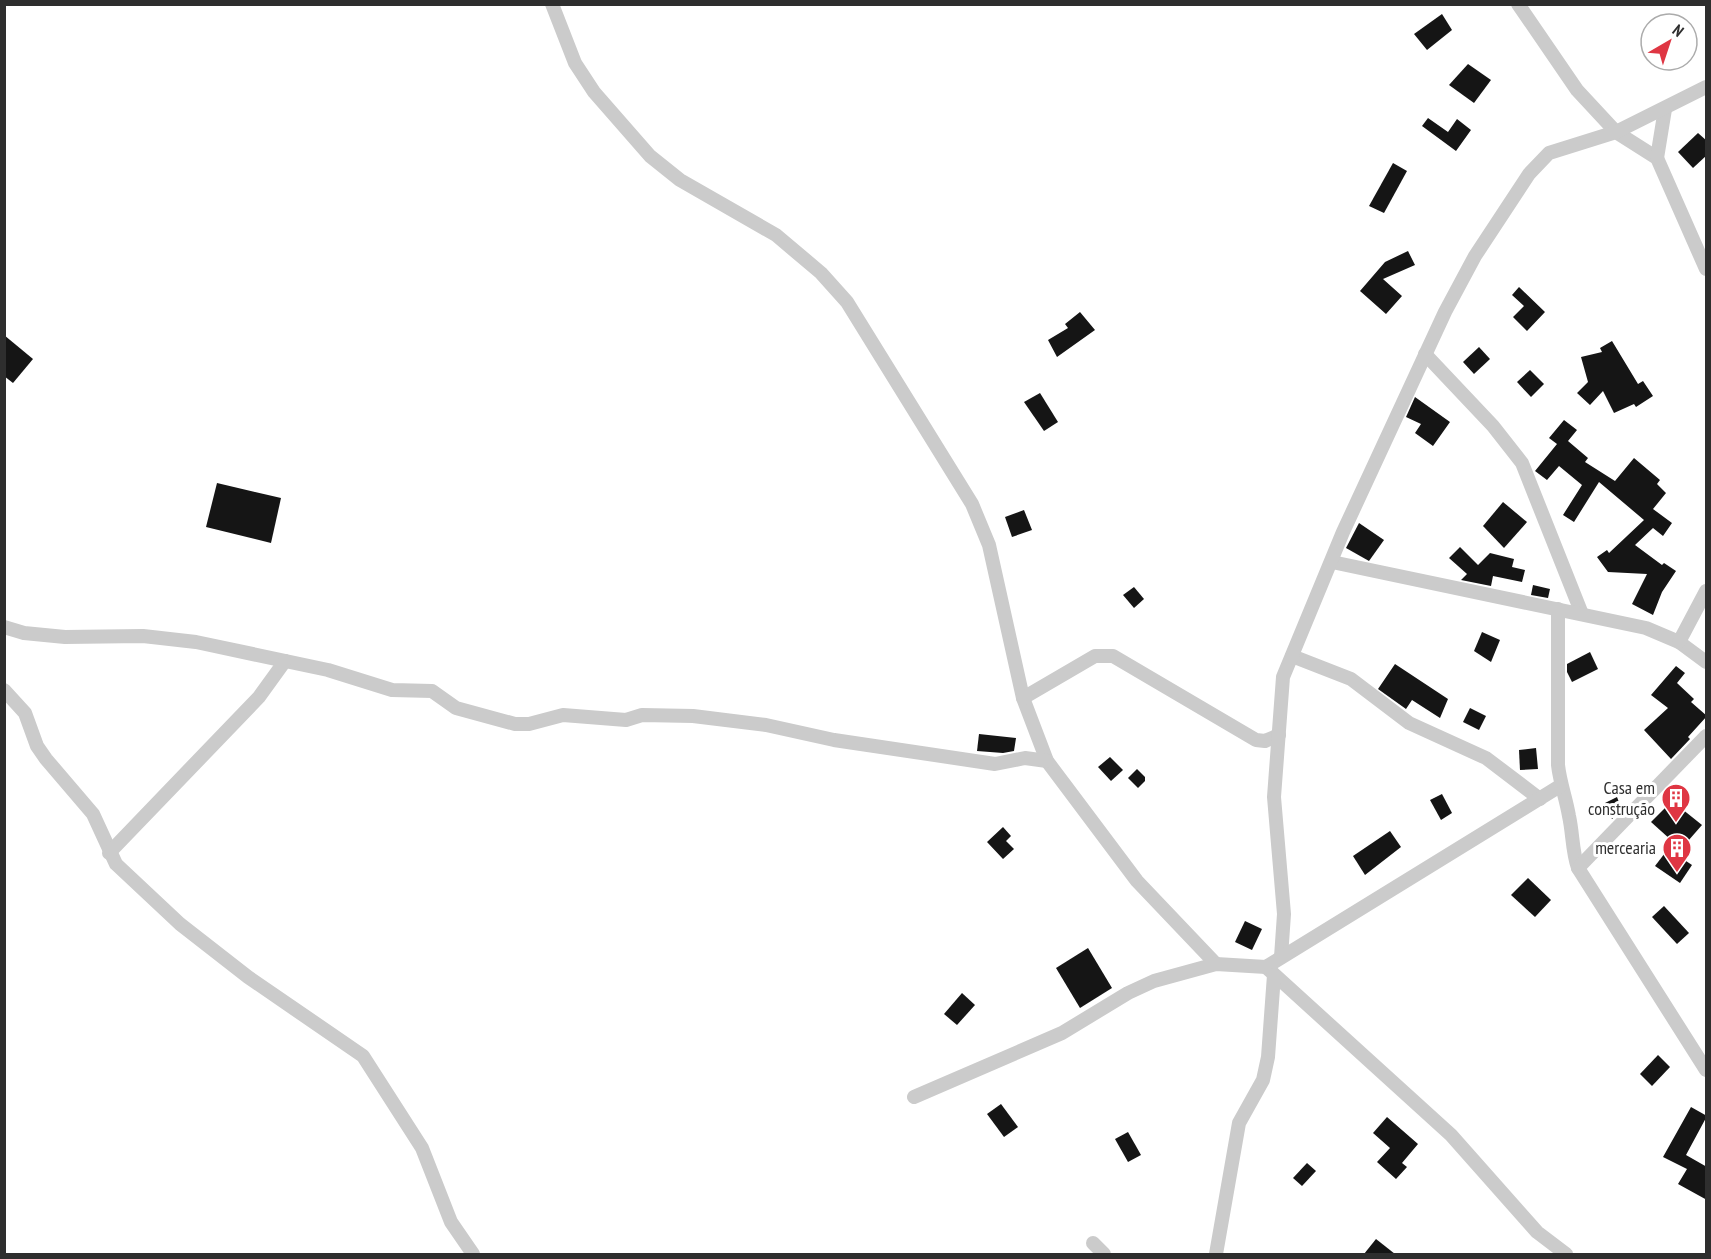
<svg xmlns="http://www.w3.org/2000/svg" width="1711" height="1259" font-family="'PT Sans Narrow',sans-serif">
	<rect width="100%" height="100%" fill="#fff"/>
	<g fill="#151515">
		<polygon points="1442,14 1452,30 1427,50 1414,34"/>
		<polygon points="1468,64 1491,80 1474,103 1449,85"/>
		<polygon points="1428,118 1448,132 1457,119 1471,130 1456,151 1422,126"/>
		<polygon points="1698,133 1707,141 1707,155 1693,168 1678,152"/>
		<polygon points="1393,163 1407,171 1384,213 1369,206"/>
		<polygon points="1408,251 1415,265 1383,279 1402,296 1386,314 1360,291 1385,262"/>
		<polygon points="1519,287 1545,312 1527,331 1513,317 1524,306 1512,295"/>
		<polygon points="1080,312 1095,330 1057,357 1048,340 1068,328 1065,324"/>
		<polygon points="4,335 33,359 13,383 4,376"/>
		<polygon points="1612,341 1638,384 1643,381 1653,396 1636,407 1634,404 1614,413 1603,391 1590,405 1577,393 1588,382 1581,357 1602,352 1600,348"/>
		<polygon points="1479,347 1490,359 1474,374 1463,362"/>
		<polygon points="1530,370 1544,384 1531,397 1517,382"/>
		<polygon points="1040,393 1058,422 1044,431 1024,402"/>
		<polygon points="1415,397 1450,422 1433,446 1415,433 1421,424 1406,417"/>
		<polygon points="1564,420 1577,430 1568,441 1588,458 1585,462 1615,481 1634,458 1660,480 1657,484 1666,493 1653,509 1672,523 1663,536 1653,528 1635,545 1662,565 1664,563 1676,571 1662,592 1653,615 1632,604 1647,574 1608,572 1597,557 1607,550 1609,553 1644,520 1599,482 1574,522 1563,515 1582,485 1559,466 1547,480 1535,471 1557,444 1549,438"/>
		<polygon points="217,483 281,498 271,543 206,527"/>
		<polygon points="1503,502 1527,522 1504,548 1483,526"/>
		<polygon points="1024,510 1032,530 1012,537 1005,517"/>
		<polygon points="1359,523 1384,540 1369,561 1346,548"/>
		<polygon points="1460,547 1478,565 1490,553 1514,559 1512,567 1525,570 1522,582 1493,576 1491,586 1461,580 1467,574 1449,558"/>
		<polygon points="1533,585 1550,589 1548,598 1531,595"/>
		<polygon points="1134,587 1144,599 1134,608 1123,595"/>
		<polygon points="1482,632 1500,640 1491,662 1474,651"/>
		<polygon points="1590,652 1598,669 1572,682 1567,672 1567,664"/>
		<polygon points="1395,664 1448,699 1440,718 1412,700 1406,709 1378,689"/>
		<polygon points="1676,666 1685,673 1677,683 1694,699 1691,702 1707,716 1688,737 1690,739 1671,759 1644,730 1668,708 1651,695"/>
		<polygon points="1470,708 1486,716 1479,730 1463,722"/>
		<polygon points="979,734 1016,738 1014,751 1003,753 977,751"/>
		<polygon points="1536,748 1538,769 1520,770 1519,750"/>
		<polygon points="1110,757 1123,770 1111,781 1098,767"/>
		<polygon points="1137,769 1145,777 1145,781 1138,788 1128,778"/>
		<polygon points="1442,794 1452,813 1441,820 1430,800"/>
		<polygon points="1617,797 1622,810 1612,819 1605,803"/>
		<polygon points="1672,801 1702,825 1681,849 1651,822"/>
		<polygon points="1003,827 1011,836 1006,841 1014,849 1003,859 987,842"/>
		<polygon points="1390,831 1401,847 1365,875 1353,856"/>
		<polygon points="1668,849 1692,865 1680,883 1655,866"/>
		<polygon points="1528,878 1551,900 1535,917 1511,895"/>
		<polygon points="1664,906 1689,933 1677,944 1652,917"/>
		<polygon points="1245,921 1262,929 1252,950 1235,942"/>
		<polygon points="1088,948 1112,988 1080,1008 1056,968"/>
		<polygon points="962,993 975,1005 957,1025 944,1014"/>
		<polygon points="1658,1055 1670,1067 1652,1086 1640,1074"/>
		<polygon points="1001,1104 1018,1127 1004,1137 987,1114"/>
		<polygon points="1691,1107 1707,1116 1686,1155 1707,1167 1707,1200 1678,1184 1687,1169 1663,1157"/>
		<polygon points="1387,1117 1418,1144 1402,1163 1407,1167 1396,1179 1377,1162 1390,1148 1373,1133"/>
		<polygon points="1128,1132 1141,1155 1128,1162 1115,1139"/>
		<polygon points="1307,1163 1316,1171 1302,1186 1293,1178"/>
		<polygon points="1376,1239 1395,1254 1364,1254"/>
	</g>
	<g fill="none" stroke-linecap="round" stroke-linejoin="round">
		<g stroke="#cbcbcb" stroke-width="14">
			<polyline points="552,4 575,63 594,92 650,156 680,180 776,235 821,273 847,302 972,504 989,545 1023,698 1047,761 1137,881 1216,964"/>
			<polyline points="1518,4 1577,90 1616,132 1657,158 1706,269"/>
			<polyline points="1657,158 1665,109"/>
			<polyline points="1425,354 1493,426 1522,463 1582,614"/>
			<polyline points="1332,562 1646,628 1679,642 1706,662"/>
			<path d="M1558,609v156c2,18 8,33 11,51 4,18 3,35 9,52l128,202"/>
			<polyline points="4,627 24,633 65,637 143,636 196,642 328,670 392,690 432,691 456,708 515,724 529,724 563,715 626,720 642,715 693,716 766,725 834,740 995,764 1025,758 1047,761"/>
			<polyline points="1679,642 1706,591"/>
			<polyline points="1292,656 1351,679 1409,723 1486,758 1540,799"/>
			<polyline points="4,690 25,713 37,746 46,759 93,814 116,864 180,924 248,977 363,1056 422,1148 451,1222 473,1254"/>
			<polyline points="1023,698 1095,656 1113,656 1256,740 1265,741 1279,735"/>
			<polyline points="109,853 259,697 285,661"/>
			<polyline points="1578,868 1706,736"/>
			<polyline points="1281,957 1284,914 1274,797 1283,677 1343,532 1445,312 1475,256 1529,174 1549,153 1616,132 1706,87"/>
			<polyline points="1266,967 1451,1135 1537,1232 1566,1254"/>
			<polyline points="914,1097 1062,1033 1128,993 1154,981 1216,964 1266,967 1560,786"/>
			<polyline points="1093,1243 1104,1254"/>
			<polyline points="1216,1254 1239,1123 1263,1080 1268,1057 1274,975"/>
		</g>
	</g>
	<defs>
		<g id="building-pin" transform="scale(1.5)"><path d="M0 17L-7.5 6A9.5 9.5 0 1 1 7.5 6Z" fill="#df3643" stroke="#fff"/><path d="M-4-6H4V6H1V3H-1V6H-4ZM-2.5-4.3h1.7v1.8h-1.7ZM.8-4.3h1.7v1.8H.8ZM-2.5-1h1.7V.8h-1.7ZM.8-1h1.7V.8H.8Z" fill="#fff"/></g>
	</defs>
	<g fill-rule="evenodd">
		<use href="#building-pin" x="1676" y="798"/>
		<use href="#building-pin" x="1677" y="848"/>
	</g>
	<g text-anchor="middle" stroke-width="6" stroke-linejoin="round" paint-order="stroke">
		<g font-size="18" fill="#2e2e2e" stroke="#fff" text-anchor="end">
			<text x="1655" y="794">Casa em<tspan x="1655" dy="21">construção</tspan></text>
			<text x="1656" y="854">mercearia</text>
		</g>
	</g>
	<rect width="1711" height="1259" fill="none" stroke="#2e2e2e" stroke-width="12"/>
	<g transform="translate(1669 42) rotate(39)"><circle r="28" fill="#ffffff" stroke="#ababab" stroke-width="1.5"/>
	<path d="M0-4.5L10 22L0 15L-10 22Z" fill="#df3643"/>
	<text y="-9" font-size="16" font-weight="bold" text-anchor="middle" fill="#2e2e2e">N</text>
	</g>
</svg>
